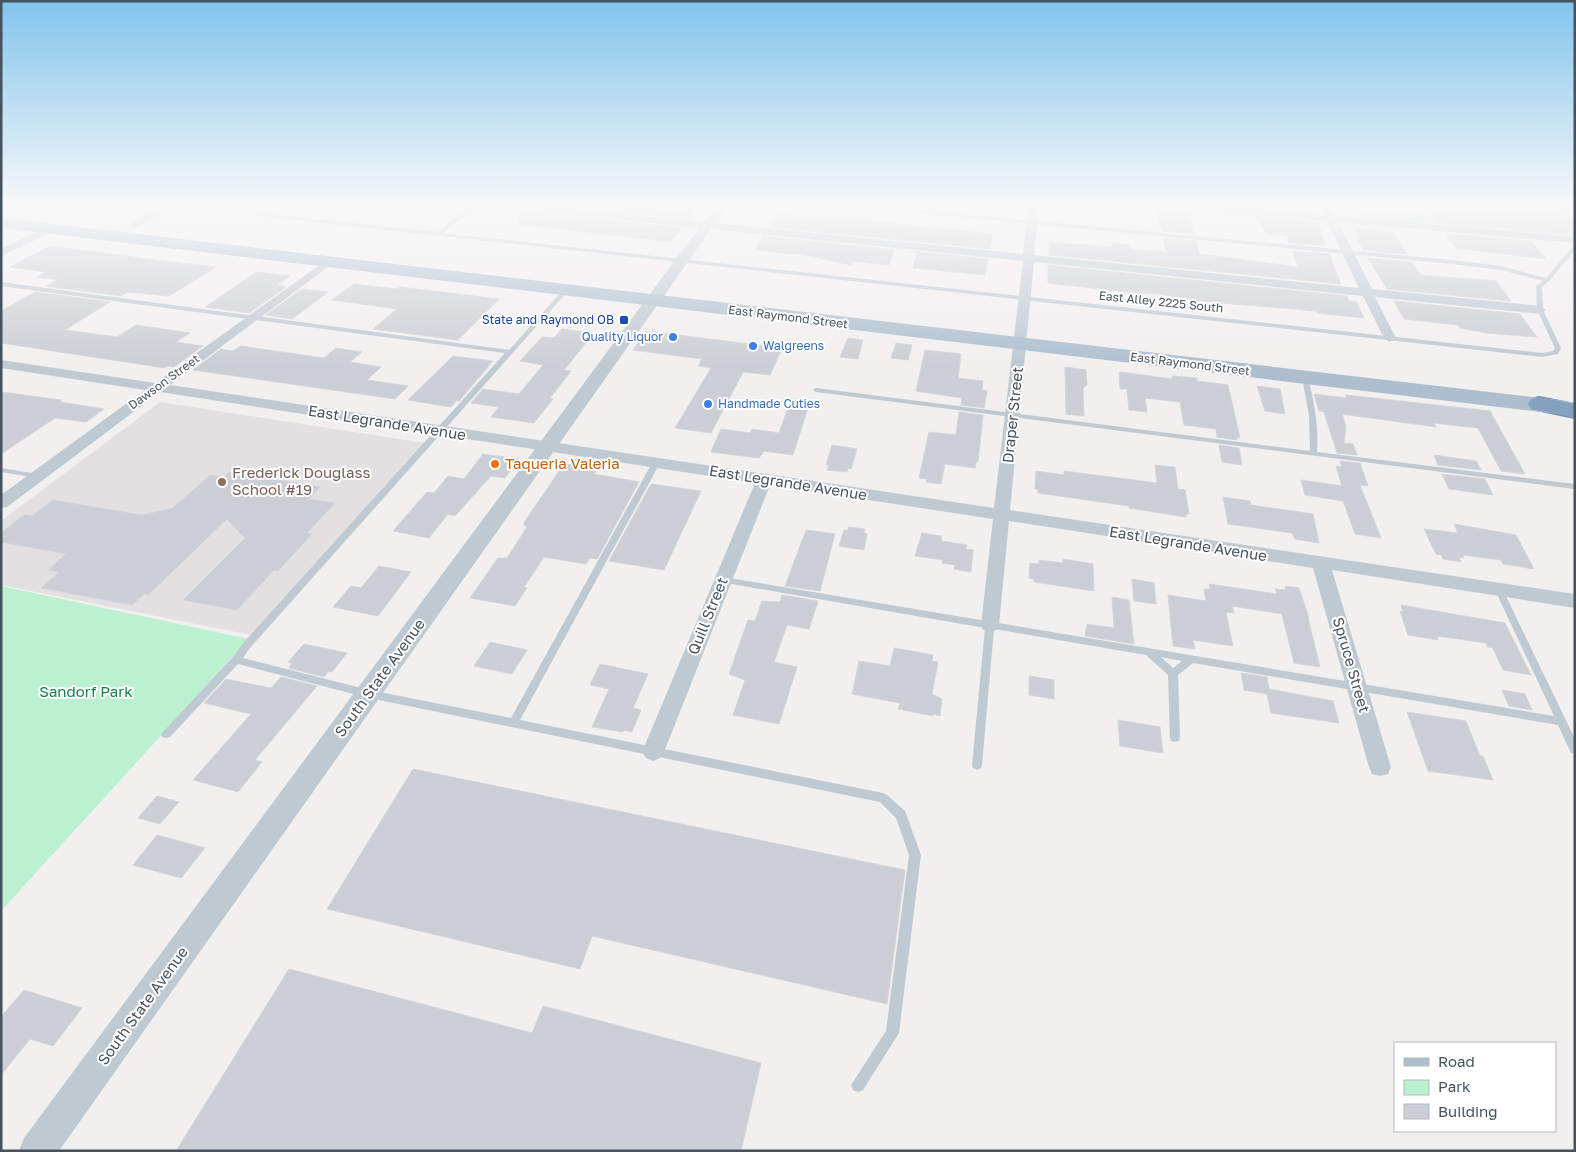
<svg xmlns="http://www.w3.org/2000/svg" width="1576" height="1152" font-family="'Golos Text',sans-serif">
	<rect width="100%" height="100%" fill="#f2efef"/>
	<g fill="#e3e0e1">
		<polygon points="1334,205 1575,205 1575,238 1340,216"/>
		<polygon points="160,402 425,443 251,635 1,585 1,521"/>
	</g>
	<g fill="#bbf1d0">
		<polygon points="1344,205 1436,208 1447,223 1349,215"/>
		<polygon points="1,586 249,639 1,911"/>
	</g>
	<g fill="#cbced4" stroke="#d3d5db">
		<polygon points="555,205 700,205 689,219"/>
		<polygon points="1253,205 1308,205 1312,212 1253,207"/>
		<polygon points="1427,205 1548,205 1557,215 1575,217 1575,234 1439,223"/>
		<polygon points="1157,210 1189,213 1194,234 1162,231"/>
		<polygon points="519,211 682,228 671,242 518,224"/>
		<polygon points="776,214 833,219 834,217 992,234 990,249 769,227"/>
		<polygon points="1257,217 1318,222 1326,246 1289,243 1287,236 1266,234"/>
		<polygon points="1355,228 1393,232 1407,254 1363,250 1357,238 1361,240"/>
		<polygon points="1446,234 1531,241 1546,259 1456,248"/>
		<polygon points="763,236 894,250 889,265 852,261 851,265 804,255 755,250"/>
		<polygon points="1163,238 1196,241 1199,254 1298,267 1292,251 1329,254 1341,284 1049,255 1049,242 1112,247 1112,243 1128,245 1130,249 1166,252"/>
		<polygon points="50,246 163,261 216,267 169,296 128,292 121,296 46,286 58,280 37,277 46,272 10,267"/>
		<polygon points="911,251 988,259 985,275 913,268 917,253"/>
		<polygon points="1368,258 1412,262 1421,275 1496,281 1511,301 1387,289"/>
		<polygon points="1048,265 1347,296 1349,301 1356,301 1364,318 1317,313 1316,311 1209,302 1159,294 1135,293 1048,283"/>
		<polygon points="257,272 290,276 277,285 286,287 249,313 205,307"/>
		<polygon points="354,284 397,289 400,287 499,299 458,340 373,329 397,309 332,300"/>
		<polygon points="302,289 328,292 292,319 266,315"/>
		<polygon points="35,292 110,302 65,330 117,337 136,325 190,333 176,342 203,346 174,367 168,366 165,368 1,343 1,311"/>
		<polygon points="1394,301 1520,314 1537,337 1486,333 1460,328 1458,325 1404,319"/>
		<polygon points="562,329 594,333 564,370 571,371 550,398 553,399 534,423 491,417 499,407 471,403 483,389 519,394 543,365 520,361 542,337 554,338"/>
		<polygon points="646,331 782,348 770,375 743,372 711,433 675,428 711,368 698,366 702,359 633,350"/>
		<polygon points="848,338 863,340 858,359 840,357"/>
		<polygon points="896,343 912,345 908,360 891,358"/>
		<polygon points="241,346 324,358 336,348 362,352 350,362 381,367 367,380 408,386 395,399 193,370 221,349 232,351"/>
		<polygon points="925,350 961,354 958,378 983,381 982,390 987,391 984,408 961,405 962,398 916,391"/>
		<polygon points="453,356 493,361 459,401 456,401 451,407 408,400"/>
		<polygon points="1065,367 1086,370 1087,385 1083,388 1084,416 1066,414"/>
		<polygon points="1121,372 1173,379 1172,376 1197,378 1197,381 1228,385 1240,438 1237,437 1237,440 1217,437 1216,429 1184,425 1180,402 1145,398 1147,412 1129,410 1127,389 1120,389 1119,373"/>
		<polygon points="1257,386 1280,389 1285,414 1265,411"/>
		<polygon points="1,392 61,400 60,402 104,409 86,422 55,418 1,454"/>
		<polygon points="1314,394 1347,398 1346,395 1490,411 1525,474 1501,471 1478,428 1434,423 1436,427 1342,414 1346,426 1344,443 1353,444 1357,455 1337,453 1324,412 1319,411"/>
		<polygon points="791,399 810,401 793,455 764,451 759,458 711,452 721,429 750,433 752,429 779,433"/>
		<polygon points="959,412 983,415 978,462 976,462 975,468 945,464 941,484 926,482 927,479 919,478 929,432 956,435"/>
		<polygon points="832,445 857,449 851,469 848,468 847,472 827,470 829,465 826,465"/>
		<polygon points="1219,445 1239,448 1242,465 1222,462"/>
		<polygon points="483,454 519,459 505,478 491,476 455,516 448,514 429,538 393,531 427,492 434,493 448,476 464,479"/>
		<polygon points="1434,455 1476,461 1481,470 1438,465"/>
		<polygon points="1340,461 1360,463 1368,486 1360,485 1381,538 1355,534 1343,501 1305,495 1301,480 1342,486 1336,466 1342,467"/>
		<polygon points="564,464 597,469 594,474 639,482 597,559 590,558 586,564 544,557 524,587 527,588 515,606 470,598 498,558 507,558 527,527 523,524"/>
		<polygon points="1155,465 1175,467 1178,489 1185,490 1189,514 1186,514 1186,517 1129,508 1129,506 1038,493 1038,490 1035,489 1036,471 1064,475 1064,471 1157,483"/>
		<polygon points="229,472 320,487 309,499 335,503 307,533 312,534 278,571 274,570 237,610 183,600 245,538 227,519 148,595 144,594 132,605 41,588 59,572 48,570 66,554 1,542 1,533 24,515 32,516 53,500 142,515 173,508 210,475 224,477"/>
		<polygon points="1442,474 1485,479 1493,495 1449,489"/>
		<polygon points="651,484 701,491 664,570 609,561"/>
		<polygon points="1223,497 1250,501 1251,505 1313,514 1319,543 1295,539 1292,533 1228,524"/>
		<polygon points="1454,524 1516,535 1534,569 1503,564 1501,560 1462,555 1464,558 1459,557 1461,562 1443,559 1441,555 1436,554 1424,529 1458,533"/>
		<polygon points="849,527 865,529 864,533 867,534 864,550 839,546 844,530 848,530"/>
		<polygon points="806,530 835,534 820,591 785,586"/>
		<polygon points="922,533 941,536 942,541 967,545 966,549 973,550 971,572 954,569 955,565 942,563 943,560 915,556"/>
		<polygon points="1063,559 1093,564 1094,591 1034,582 1034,579 1029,578 1030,563 1039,564 1039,560 1063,563"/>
		<polygon points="379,566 411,572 378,616 333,607 351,586 361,588"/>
		<polygon points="1132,579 1154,583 1156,604 1134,601"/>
		<polygon points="1209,584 1277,594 1275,589 1286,590 1285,586 1299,588 1309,618 1308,618 1320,667 1294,663 1282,614 1232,606 1234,613 1226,612 1233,646 1193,640 1195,649 1173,646 1168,595 1206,601 1204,589 1210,589"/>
		<polygon points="782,595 818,601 809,629 787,625 774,662 797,667 779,724 733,715 745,680 729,674 748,620 755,621 762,601 780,602"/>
		<polygon points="1112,597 1129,600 1134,644 1085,636 1087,624 1114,628"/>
		<polygon points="1401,605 1505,623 1531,675 1503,670 1493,648 1488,647 1486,643 1437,636 1438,640 1408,635 1400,611 1403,612"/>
		<polygon points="490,642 527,650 512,674 474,666"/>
		<polygon points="304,644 347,653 332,672 329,671 324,677 289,668 292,663 288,662"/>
		<polygon points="894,648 933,655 932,661 938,662 932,694 942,699 940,716 933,714 933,716 898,709 900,703 852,694 859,661 890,666"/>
		<polygon points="600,664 648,674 633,708 641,710 632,732 624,730 623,732 592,727 609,689 590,685"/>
		<polygon points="1241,673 1267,677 1269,689 1333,701 1339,723 1271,713 1267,694 1244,690"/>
		<polygon points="1029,676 1054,680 1054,699 1029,695"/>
		<polygon points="281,677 317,686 255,760 262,762 238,792 193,780 251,714 204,703 226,679 271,688"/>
		<polygon points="1502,690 1525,694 1532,710 1509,706"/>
		<polygon points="1407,712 1466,721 1480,756 1483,756 1493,780 1428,771"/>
		<polygon points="1118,720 1160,727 1163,753 1120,746"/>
		<polygon points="413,769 905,870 887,1004 592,936 580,969 327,909"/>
		<polygon points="157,796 179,802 160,824 138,818"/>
		<polygon points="157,835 205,848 181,878 133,865"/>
		<polygon points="289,969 532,1033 543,1006 761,1063 741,1151 176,1151"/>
		<polygon points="24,990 82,1008 53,1046 30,1039 1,1075 1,1017"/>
	</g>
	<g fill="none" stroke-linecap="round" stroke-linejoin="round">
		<g stroke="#6f8dac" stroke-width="2">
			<polygon id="motorway" points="1539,397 1575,404 1575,418 1531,409 1528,404 1531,399"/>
		</g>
		<g fill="#bfc9d2" fill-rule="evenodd">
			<polygon points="260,205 265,205 260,210 261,213 437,232 472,205 477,205 443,233 1543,353 1553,351 1555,348 1537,310 1536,286 1543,281 1501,270 1452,264 845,206 843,205 862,205 1452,260 1501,266 1546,278 1575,244 1575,250 1549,281 1542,287 1543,310 1561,348 1558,354 1543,357 259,216 257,215 254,210"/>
			<polygon points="1,282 509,350 564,289 568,289 568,291 250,648 243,658 369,690 511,718 652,463 656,461 659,461 660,463 520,720 883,793 887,795 905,811 921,855 899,1033 863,1090 858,1092 853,1090 851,1085 886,1031 909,855 896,818 880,802 369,698 238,664 170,737 166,738 162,737 161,734 233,657 244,642 505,353 1,286"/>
			<path d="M1305,375l3,2c6,25 11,49 9,75l258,32v5l-759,-97 -3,-2 3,-2 494,63 -1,-35 -7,-39z"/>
			<polygon points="1,468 37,474 41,476 37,478 1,472"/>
			<path d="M723,577l831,139 -59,-126 4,-3 4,3 72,149v15l-4,-1 -13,-28 -365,-62 -15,12 2,63 -1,3 -4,1 -4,-1 -1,-3 -2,-63 -22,-20 -152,-26 -12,136 -1,3 -4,2 -4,-2 -1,-3 13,-137 -265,-46 -1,-2zM1161,657l21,4 -9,7z"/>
		</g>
		<g fill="#bfc9d2" fill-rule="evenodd">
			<polygon points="163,205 176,205 138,227 130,227 129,225"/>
			<polygon points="501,205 536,205 1023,254 1029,205 1039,205 1034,255 1359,288 1327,221 1179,208 1174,205 1214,205 1324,215 1319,205 1329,205 1334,216 1575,237 1575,243 1338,222 1372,289 1540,306 1546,310 1540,314 1375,297 1396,338 1390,342 1384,338 1363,296 1034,262 1010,510 1575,594 1575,608 1332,570 1391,767 1388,774 1380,776 1372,774 1369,767 1313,568 1009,521 999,625 997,630 990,632 983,630 981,625 993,519 770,485 664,752 660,758 653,761 646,758 642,752 755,483 160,392 7,507 1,508 1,495 145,390 1,368 1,360 155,383 328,259 334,262 332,264 170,385 994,508 1023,261 506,208"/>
			<polygon points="50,226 54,227 54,231 1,256 1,249"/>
		</g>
		<polygon fill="#bfc9d2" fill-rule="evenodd" points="716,205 728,205 59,1151 19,1151 24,1138"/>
		<polygon fill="#adbfcf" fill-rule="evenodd" points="1,218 1566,401 1574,403 1575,411 1566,415 1,228"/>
		<use href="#motorway" fill="#84a2c0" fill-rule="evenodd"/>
	</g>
	<linearGradient id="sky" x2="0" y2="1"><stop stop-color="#81c4ec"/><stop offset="0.56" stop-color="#f9f8f8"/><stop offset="1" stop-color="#f9f8f8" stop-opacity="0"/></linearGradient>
	<rect width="1576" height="366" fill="url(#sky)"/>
	<rect fill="#1a4fb4" stroke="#fff" stroke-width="2" x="619" y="315" width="10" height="10" rx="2.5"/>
	<g fill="#3f7fe0" stroke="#fff" stroke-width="2">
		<circle cx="673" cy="337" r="5"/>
		<circle cx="753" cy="346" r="5"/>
		<circle cx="708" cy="404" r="5"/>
	</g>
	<circle fill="#e8710a" stroke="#fff" stroke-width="2" cx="495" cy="464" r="5"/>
	<circle fill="#8d6e63" stroke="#fff" stroke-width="2" cx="222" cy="482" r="5"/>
	<g text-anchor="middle" stroke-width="4" stroke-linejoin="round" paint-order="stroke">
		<g font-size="12" fill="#46525d" stroke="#fff">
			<text transform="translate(1161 302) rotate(6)" y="4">East Alley 2225 South</text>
			<text transform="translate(788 317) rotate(7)" y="4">East Raymond Street</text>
			<text transform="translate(1190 364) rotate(7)" y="4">East Raymond Street</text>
			<text transform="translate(164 382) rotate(-36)" y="4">Dawson Street</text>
		</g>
		<g font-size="12" fill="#164399" stroke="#fff" text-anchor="end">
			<text x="614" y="324">State and Raymond OB</text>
		</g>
		<g font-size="12" fill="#366cbe" stroke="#fff" text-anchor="start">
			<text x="663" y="341" text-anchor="end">Quality Liquor</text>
			<text x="763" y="350">Walgreens</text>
			<text x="718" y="408">Handmade Cuties</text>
		</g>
		<g font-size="15" fill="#46525d" stroke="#fff">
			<text transform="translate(1013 415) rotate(-84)" y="5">Draper Street</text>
			<text transform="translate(387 423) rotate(9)" y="5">East Legrande Avenue</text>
			<text transform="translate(788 483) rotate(9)" y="5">East Legrande Avenue</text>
			<text transform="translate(1188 544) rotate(9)" y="5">East Legrande Avenue</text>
			<text transform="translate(708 616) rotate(-68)" y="5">Quill Street</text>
			<text transform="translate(1351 665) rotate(74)" y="5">Spruce Street</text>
			<text transform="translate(380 678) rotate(-54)" y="5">South State Avenue</text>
			<text transform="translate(143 1006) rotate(-54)" y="5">South State Avenue</text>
		</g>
		<g font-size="15" fill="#c56008" stroke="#fff" text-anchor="start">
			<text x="505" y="469">Taqueria Valeria</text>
		</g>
		<g font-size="15" fill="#785e54" stroke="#fff" text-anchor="start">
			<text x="232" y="478">Frederick Douglass<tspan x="232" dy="17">School #19</tspan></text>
		</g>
		<g font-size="15" fill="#12834a" stroke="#fff">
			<text x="86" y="697">Sandorf Park</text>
		</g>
	</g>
	<rect width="1576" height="1152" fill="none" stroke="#46525d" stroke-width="5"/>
	<rect x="1394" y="1042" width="162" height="90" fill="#ffffff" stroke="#b5babe"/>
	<rect x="1404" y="1058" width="25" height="8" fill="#adbfcf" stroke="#b5babe"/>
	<text x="1438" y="1067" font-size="15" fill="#46525d">Road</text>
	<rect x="1404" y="1080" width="25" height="15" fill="#bbf1d0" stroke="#b5babe"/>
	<text x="1438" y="1092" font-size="15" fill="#46525d">Park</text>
	<rect x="1404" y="1104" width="25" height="15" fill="#cbced4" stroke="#b5babe"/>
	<text x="1438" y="1117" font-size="15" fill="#46525d">Building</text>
</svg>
